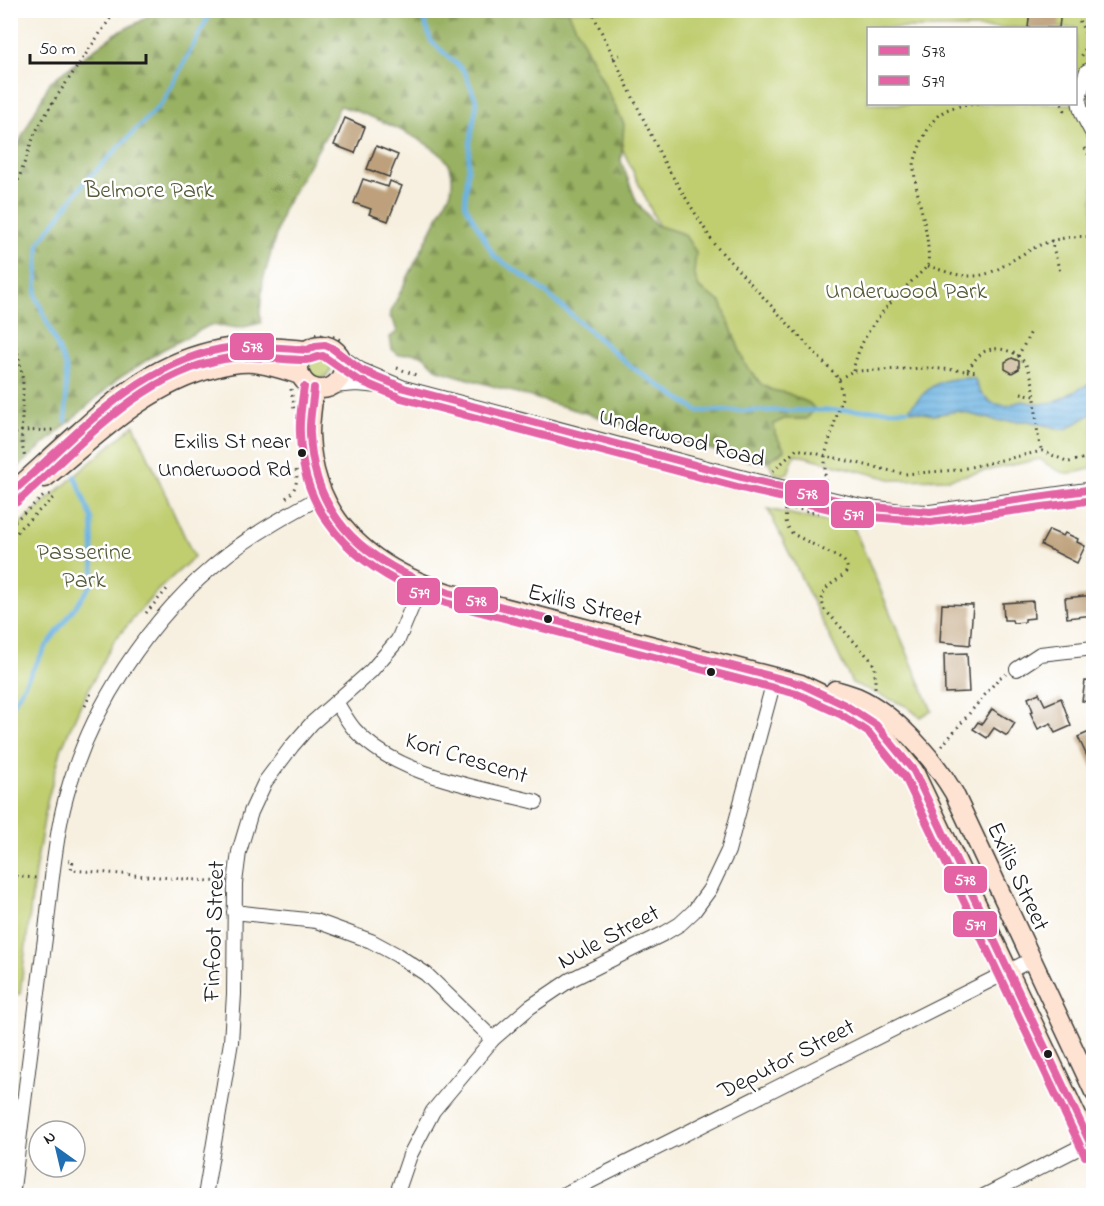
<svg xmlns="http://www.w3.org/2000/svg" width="1104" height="1206" font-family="'Indie Flower',sans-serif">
	<defs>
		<pattern id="forest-firs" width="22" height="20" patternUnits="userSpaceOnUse" patternTransform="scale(1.5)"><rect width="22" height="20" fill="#98b162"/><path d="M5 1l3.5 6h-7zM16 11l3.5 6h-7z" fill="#7b8f50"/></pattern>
		<pattern id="water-rules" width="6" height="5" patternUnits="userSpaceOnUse" patternTransform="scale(1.5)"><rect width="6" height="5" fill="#6ab2e1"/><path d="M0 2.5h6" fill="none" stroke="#5b98c0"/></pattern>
	</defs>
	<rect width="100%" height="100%" fill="#fff"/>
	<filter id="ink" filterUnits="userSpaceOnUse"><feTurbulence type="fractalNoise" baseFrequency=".0167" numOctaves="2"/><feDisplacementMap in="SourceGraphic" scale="12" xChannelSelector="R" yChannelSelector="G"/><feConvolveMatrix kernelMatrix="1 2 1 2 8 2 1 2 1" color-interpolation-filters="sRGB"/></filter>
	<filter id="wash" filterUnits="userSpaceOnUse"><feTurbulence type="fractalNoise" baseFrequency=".008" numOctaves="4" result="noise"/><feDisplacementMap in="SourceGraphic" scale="24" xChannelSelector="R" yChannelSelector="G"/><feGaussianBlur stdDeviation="1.35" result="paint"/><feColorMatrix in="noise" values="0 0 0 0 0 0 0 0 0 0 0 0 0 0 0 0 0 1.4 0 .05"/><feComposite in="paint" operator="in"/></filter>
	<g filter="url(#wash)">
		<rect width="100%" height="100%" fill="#f7f0e0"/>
		<g fill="#c0ce70" stroke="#6e7546" stroke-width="1.5" fill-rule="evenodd">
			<path d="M558,11h535v457c-27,8 -31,8 -53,-9l-92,20 -54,1 -99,-26 -7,19 -6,2 -8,-2zM868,28h208v76h-208z"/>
			<circle cx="320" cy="367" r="11"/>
			<polygon points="134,425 194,557 157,591 114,641 82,702 62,747 47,802 35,872 20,994 11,994 11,531"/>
			<polygon points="768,509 854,528 932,711 920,717 906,706 852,683"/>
		</g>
		<path fill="url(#forest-firs)" stroke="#5a663f" stroke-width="1.5" d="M154,11h414l56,113 -3,37 16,42 19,22 28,9 12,18 -2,21 5,15 22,14 24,62 17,21 10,5 15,3 22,10 5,5 -7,11h-23l-10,5 1,10 10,16 -20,13 -15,-2 -312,-91c-15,-15 -17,-20 -39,-15l-7,-6 -2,-12 7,-5 -3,-10 -4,-5 1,-6 60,-120c2,-11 2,-22 -5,-31 -16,-20 -81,-47 -106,-54l-15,31 -42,73 -20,71 -3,31 1,11 -22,5 -29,-3 -48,25 -44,29 -107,94v-315l39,-76 65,-48 26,-13z"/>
		<path fill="url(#water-rules)" stroke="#43677e" stroke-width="1.5" d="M974,378l6,14 12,11 14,3 16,-5 18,3 14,-2 39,-20v31l-28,17 -37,-9h-30l-41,-10 -23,4 -26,-5c25,-27 29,-32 66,-32z"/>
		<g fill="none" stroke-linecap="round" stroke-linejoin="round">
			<g stroke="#6ab2e1" stroke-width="4.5">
				<polyline points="421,10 431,41 464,71 477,102 470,143 465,204 494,256 537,285 630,366 698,411 908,410"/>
				<polyline points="66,421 66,367 36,296 39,243 84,183 163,102 212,10"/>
				<polyline points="10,710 45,648 94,581 92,519 75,476"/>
			</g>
		</g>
		<g id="blocks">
			<g fill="#bea17b">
				<polygon points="1030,10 1061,10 1059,28 1028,28"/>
				<polygon points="345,118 365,127 355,153 334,145"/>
				<polygon points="376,146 398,155 389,177 367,169"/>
				<polygon points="363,179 388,187 390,181 402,186 388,221 369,214 371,209 354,203"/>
				<polygon points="1012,358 1019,361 1019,369 1012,373 1005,369 1005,362"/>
				<polygon points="1049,530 1063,536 1065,533 1078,539 1077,542 1085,546 1077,563 1041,545"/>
				<polygon points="1094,595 1094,615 1067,618 1065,598"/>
				<polygon points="1033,601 1034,618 1025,619 1025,622 1013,623 1012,620 1004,620 1003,603"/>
				<polygon points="942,604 973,605 970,645 940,642"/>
				<polygon points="967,653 969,692 945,693 944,654"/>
				<polygon points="1085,681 1094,682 1094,703 1082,701"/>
				<polygon points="1039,693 1045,705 1061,698 1071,726 1055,733 1051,723 1038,729 1030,712 1033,711 1028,698"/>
				<polygon points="992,709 1015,723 1007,736 994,728 987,738 973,729 978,722 982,724"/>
				<polygon points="1094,730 1094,771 1078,737"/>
			</g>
		</g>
	</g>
	<g filter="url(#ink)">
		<use href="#blocks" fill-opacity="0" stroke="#3d3c39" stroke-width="1.5"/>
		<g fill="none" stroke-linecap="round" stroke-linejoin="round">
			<g stroke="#3d3c39" stroke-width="10">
				<g id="lane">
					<polyline points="1091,10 1094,16"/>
					<polyline points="1087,71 1094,62"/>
				</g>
			</g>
			<g stroke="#3d3c39" stroke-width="16">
				<g id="street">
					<path d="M1087,71c-12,33 -10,34 7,65"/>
					<polyline points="339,355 361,370 404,388 756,481 861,506 902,511 930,512 1094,489"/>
					<polyline points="332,386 357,384 390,387"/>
					<polyline points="1017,669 1040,654 1094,648"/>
					<path d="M336,702c6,9 11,19 18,27 41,47 124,58 182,73"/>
					<polyline points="234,912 316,921 371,941 397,955 426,974 493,1039"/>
					<path d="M12,1196c10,-81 21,-162 31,-243 7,-48 9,-97 20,-144 23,-97 86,-193 165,-255 30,-23 63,-41 96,-59"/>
					<polyline points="205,1196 231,1042 234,994 235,883 239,852 251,812 265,782 292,746 312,723 371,671 398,640 421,585"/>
					<polyline points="396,1196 410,1155 433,1111 493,1039 530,1007 570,980 665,933 680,924 694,911 710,889 728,851 775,677"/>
					<polyline points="561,1196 1031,960"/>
					<polyline points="984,1196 1094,1140"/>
				</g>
			</g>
			<g stroke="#3d3c39" stroke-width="21">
				<g id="secondary">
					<circle cx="321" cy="367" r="22"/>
					<path d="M314,388c-1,15 -4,30 -4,46 3,87 61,134 139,159l352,91 44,21 31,20 38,46 180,381"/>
					<path d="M45,478c53,-43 102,-93 169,-110 15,-4 31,-7 46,-4 14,2 27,7 40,11"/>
					<path d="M10,494c23,-20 45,-41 68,-61 46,-41 81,-72 143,-84 28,-5 59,-1 87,1"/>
					<path d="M835,690c7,2 15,4 22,7 37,16 77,62 97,96l140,299"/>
				</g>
			</g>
			<g stroke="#3d3c39" stroke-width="3" stroke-dasharray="1.5 4.5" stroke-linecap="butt">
				<polyline points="591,10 665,164 714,244 839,379 842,398 825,455 825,483"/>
				<path d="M1074,10c8,18 20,30 6,48"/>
				<polyline points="1061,11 1075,12"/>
				<polyline points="1014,14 1030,16"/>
				<polyline points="613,58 622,54"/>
				<polyline points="1062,104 1066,113"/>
				<polyline points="1085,148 1094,165"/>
				<polyline points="10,203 35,133 53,102 116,10"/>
				<polyline points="1051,240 1060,272"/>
				<path d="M928,266c14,4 30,11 45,10 21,-1 32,-12 50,-22 23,-14 44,-19 71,-17"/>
				<path d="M10,330c7,19 12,36 13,56 1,25 -5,48 2,72"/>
				<polyline points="315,334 334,337 343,341"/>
				<polyline points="1018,356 1031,332"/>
				<polyline points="397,368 416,375"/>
				<path d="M853,371c9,-45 43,-75 75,-105 3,-33 -11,-63 -14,-96 -1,-8 4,-19 7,-27 15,-33 24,-37 60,-39"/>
				<polyline points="967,371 977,372"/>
				<path d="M839,379l14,-8 76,-3 38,3c8,-12 16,-24 32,-22 49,5 30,71 43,102"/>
				<polyline points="291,389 294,409"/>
				<polyline points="1021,393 1035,396"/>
				<polyline points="10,436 20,431 55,430"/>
				<polyline points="773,471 797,449 904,474 957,470 1042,451 1069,462 1094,456"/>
				<path d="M286,498c10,-8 12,-16 10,-29"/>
				<path d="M819,513l-33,-6c-1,11 -1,18 7,27l50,26c19,20 -33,19 -18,50l46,50 4,7v23"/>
				<polyline points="10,525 45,495"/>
				<polyline points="10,542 21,527 53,498 48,493"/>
				<polyline points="146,613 169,587"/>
				<polyline points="85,706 91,693"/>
				<polyline points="942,746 999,678 1006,674"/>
				<polyline points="68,861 73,861 71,870 222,882"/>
				<polyline points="10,876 37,878"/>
			</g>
			<use href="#lane" stroke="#fff" stroke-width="7"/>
			<use href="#street" stroke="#fff" stroke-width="14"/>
			<use href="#secondary" stroke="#fee3d2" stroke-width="18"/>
			<g stroke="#fff" stroke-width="12">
				<g id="bus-1">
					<path d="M314,388c-1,15 -5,31 -4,46 4,90 61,130 139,159l352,91 44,21 31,20 38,46 180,380"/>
					<path d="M10,494c64,-56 124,-128 211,-145 28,-5 58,-1 87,1l7,-4 10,-1 7,3 29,22 43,18 352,93 105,25 69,6 164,-23"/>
				</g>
			</g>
			<g stroke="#fff" stroke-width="12">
				<g id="bus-2">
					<path d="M304,387c-2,15 -5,31 -4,46 2,93 66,141 146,170l351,91 43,20 29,19 36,44 180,379"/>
					<path d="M17,502c61,-54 123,-128 207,-143 28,-5 55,1 82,1 7,0 11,-4 17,-4l33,23 45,19 352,93 107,25 71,6 163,-22"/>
				</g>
			</g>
			<use href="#bus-1" stroke="#e463a4" stroke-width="8"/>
			<use href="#bus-2" stroke="#e463a4" stroke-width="8"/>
		</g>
	</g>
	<g fill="#1c1c1c" stroke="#fff" stroke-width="2">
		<circle cx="302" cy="453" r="5"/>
		<circle cx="548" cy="619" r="5"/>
		<circle cx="711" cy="672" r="5"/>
		<circle cx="1048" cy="1054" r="5"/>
	</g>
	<g text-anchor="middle" stroke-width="5" stroke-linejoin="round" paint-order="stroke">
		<g font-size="22" fill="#1c1c1c" stroke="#fff" text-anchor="end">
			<text x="291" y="448">Exilis St near<tspan x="291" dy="28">Underwood Rd</tspan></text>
		</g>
		<g font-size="24" fill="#555a39" stroke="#fff">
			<text x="149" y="197">Belmore Park</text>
			<text x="906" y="298">Underwood Park</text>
			<text x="84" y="559">Passerine<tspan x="84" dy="28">Park</tspan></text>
		</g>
		<g font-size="24" fill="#1c1c1c" stroke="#fff">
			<text transform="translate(682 437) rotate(15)" y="8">Underwood Road</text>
			<text transform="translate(585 604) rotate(14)" y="8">Exilis Street</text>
			<text transform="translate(467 757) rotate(17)" y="8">Kori Crescent</text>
			<text transform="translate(1019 876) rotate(65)" y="8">Exilis Street</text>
			<text transform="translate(213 931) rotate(-88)" y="8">Finfoot Street</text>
			<text transform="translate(608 936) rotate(-28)" y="8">Nule Street</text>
			<text transform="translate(786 1058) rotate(-27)" y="8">Deputor Street</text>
		</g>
	</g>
	<g stroke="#fff" stroke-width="2">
		<rect x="229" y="332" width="46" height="29" rx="6" fill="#e463a4"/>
		<rect x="784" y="479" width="46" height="28" rx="6" fill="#e463a4"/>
		<rect x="830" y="500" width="45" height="29" rx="6" fill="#e463a4"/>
		<rect x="396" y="577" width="45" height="29" rx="6" fill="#e463a4"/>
		<rect x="453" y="586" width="46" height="28" rx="6" fill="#e463a4"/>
		<rect x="943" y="865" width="45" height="29" rx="6" fill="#e463a4"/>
		<rect x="952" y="910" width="46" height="28" rx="6" fill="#e463a4"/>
	</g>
	<g font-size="16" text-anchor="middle" font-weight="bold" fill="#fff">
		<text x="252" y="352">578</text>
		<text x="807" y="499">578</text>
		<text x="853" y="520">579</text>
		<text x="419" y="598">579</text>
		<text x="476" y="606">578</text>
		<text x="965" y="885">578</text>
		<text x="975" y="930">579</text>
	</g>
	<rect width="1104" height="1206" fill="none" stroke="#fff" stroke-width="36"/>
	<rect x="867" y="27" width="210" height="78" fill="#ffffff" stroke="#a4a4a4" stroke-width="1.5"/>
	<rect x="879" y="46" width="30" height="9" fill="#e463a4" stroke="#a4a4a4" stroke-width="1.5"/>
	<text x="921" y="57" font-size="18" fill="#1c1c1c">578</text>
	<rect x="879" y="76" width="30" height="9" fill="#e463a4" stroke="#a4a4a4" stroke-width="1.5"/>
	<text x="921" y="87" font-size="18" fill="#1c1c1c">579</text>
	<g transform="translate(57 1149) rotate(326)"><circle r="28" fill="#ffffff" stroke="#a4a4a4" stroke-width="1.5"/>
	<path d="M0-4.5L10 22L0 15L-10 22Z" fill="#1f6fb2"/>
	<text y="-9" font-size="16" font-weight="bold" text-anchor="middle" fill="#1c1c1c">N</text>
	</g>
	<path d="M30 54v9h116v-9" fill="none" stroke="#1c1c1c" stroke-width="3"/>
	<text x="39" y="54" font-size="18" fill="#1c1c1c" stroke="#ffffff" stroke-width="4.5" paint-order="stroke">50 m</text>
</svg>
